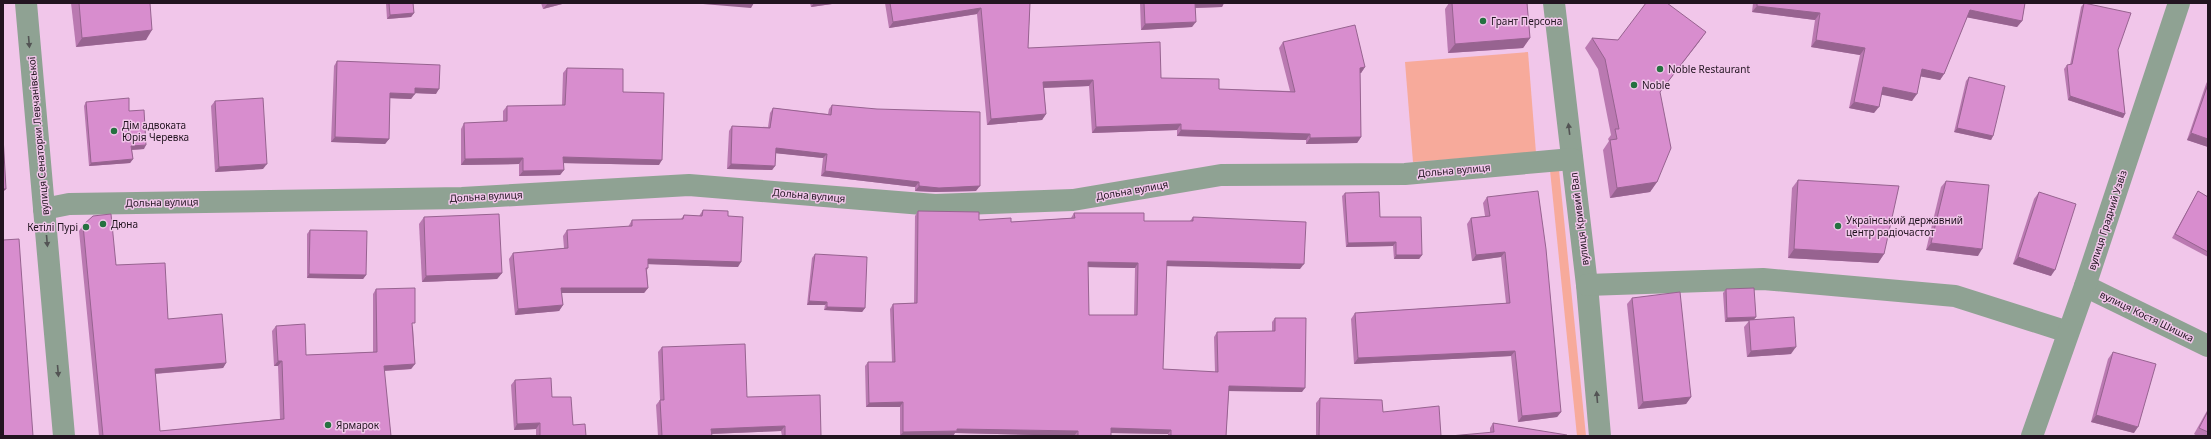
<svg xmlns="http://www.w3.org/2000/svg" width="2211" height="439" font-family="'Noto Sans',sans-serif">
	<rect width="100%" height="100%" fill="#f1c6ea"/>
	<g fill="#f7aa9b">
		<polygon points="1528,52 1536,153 1413,162 1405,62"/>
		<polygon points="1550,170 1559,170 1586,436 1577,436"/>
	</g>
	<g fill="none" stroke-linecap="round" stroke-linejoin="round">
		<g stroke="#8fa293" stroke-width="22">
			<polyline points="26,3 64,436"/>
			<polyline points="1554,3 1587,285 1600,436"/>
			<polyline points="44,209 69,204 462,198 689,185 935,205 1073,200 1221,175 1405,174 1572,159"/>
			<polyline points="1587,285 1763,279 1955,296 2068,332"/>
			<polyline points="2085,286 2208,346"/>
			<polyline points="2032,436 2085,286 2179,3"/>
		</g>
	</g>
	<g fill="#ba79b1" fill-rule="evenodd">
		<polygon points="71,3 150,3 146,40 76,47"/>
		<polygon points="386,3 413,3 414,13 411,17 387,19"/>
		<polygon points="541,3 566,3 543,9"/>
		<polygon points="810,3 839,3 811,7"/>
		<polygon points="885,3 1030,3 1028,48 1161,78 1219,89 1290,91 1279,48 1283,42 1365,67 1361,73 1360,73 1361,137 1357,143 1306,144 1306,140 1177,136 1177,130 1092,133 1089,86 1044,88 1046,114 1042,120 987,125 977,14 889,28"/>
		<polygon points="1140,3 1224,3 1222,7 1195,8 1192,27 1141,30"/>
		<polygon points="1449,3 1527,3 1530,38 1523,48 1448,53 1445,9"/>
		<polygon points="1753,3 2025,3 2022,21 2017,27 1967,17 1944,74 1940,80 1921,76 1912,101 1881,94 1874,113 1849,108 1860,55 1811,47 1815,20 1752,12"/>
		<polygon points="2084,3 2118,50 2125,114 2123,118 2068,100 2064,69 2067,65 2070,65 2081,7"/>
		<polygon points="1706,32 1660,92 1657,182 1650,192 1610,198 1603,150 1609,141 1608,139 1611,135 1598,69 1585,48 1592,38 1618,40"/>
		<polygon points="337,61 436,94 415,93 411,99 390,98 389,139 385,144 331,142 334,66"/>
		<polygon points="567,68 623,92 659,165 563,163 564,170 560,175 519,176 519,164 461,165 461,129 464,123 503,122 503,111 507,106 562,105 563,73"/>
		<polygon points="1969,77 1993,136 1991,140 1954,132 1966,81"/>
		<polygon points="2208,80 2208,147 2187,140 2206,84"/>
		<polygon points="215,101 263,169 215,172 211,106"/>
		<polygon points="86,102 129,111 144,149 132,150 133,159 130,163 89,166 84,106"/>
		<polygon points="832,105 976,191 935,192 915,191 915,187 821,176 823,158 776,153 775,166 772,170 727,169 729,131 732,126 768,127 770,113 773,108 828,114 829,109"/>
		<polygon points="1798,180 1884,254 1878,263 1788,258 1792,188"/>
		<polygon points="1946,181 1978,256 1926,250 1941,187"/>
		<polygon points="2198,191 2208,197 2208,257 2172,238"/>
		<polygon points="2039,192 2051,276 2013,264 2034,199"/>
		<polygon points="1345,193 1380,217 1422,255 1419,259 1394,259 1393,246 1346,247 1342,196"/>
		<polygon points="1487,197 1561,412 1557,417 1518,422 1511,356 1354,364 1351,319 1355,313 1506,303 1501,257 1472,261 1467,224 1471,218 1485,216 1483,203"/>
		<polygon points="703,210 728,216 738,267 648,264 648,268 647,270 648,288 644,293 561,293 563,305 559,311 515,315 509,259 513,253 564,248 563,236 567,230 628,227 632,220 681,219 684,215 699,216"/>
		<path d="M918,211l61,9 32,2 60,-4 3,-5 70,8h46l3,-4 107,52 -134,-3 -3,103 52,3 -1,-35 3,-5 55,-1v-9l3,-4 27,74 -73,-1 -3,45h-58v-2l-57,-1v3h-37l-119,-3 -2,3h-53v-29h-34l-1,-41 3,-4h24l-2,-53 3,-5 21,-1 1,-87zM1088,267l47,1 -1,47h-45z"/>
		<polygon points="424,217 502,273 497,279 422,282 419,224"/>
		<polygon points="83,225 116,265 168,319 226,363 223,368 155,374 160,431 280,419 278,366 274,366 272,331 276,326 306,355 373,352 373,294 376,289 413,327 415,364 411,369 384,371 391,436 99,436 79,231"/>
		<polygon points="310,230 366,275 363,279 307,278 307,234"/>
		<polygon points="815,254 865,308 862,312 824,310 825,305 807,305 812,258"/>
		<polygon points="1726,289 1753,320 1791,354 1747,357 1744,327 1749,321 1725,322 1723,293"/>
		<polygon points="1632,298 1691,397 1686,404 1638,409 1627,304"/>
		<polygon points="662,347 747,397 821,436 782,436 781,431 711,434 712,436 658,436 656,405 660,400 658,352"/>
		<polygon points="2113,352 2134,433 2091,422 2108,359"/>
		<polygon points="515,380 552,397 573,425 586,436 536,436 536,429 514,430 511,385"/>
		<polygon points="1320,398 1383,412 1441,436 1316,436 1316,403"/>
		<polygon points="2208,409 2208,436 2197,436 2194,434"/>
		<polygon points="1493,423 1567,436 1490,432 1490,428"/>
	</g>
	<g fill="#976390">
		<polygon points="548,3 566,3 543,9"/>
		<polygon points="704,3 754,3 751,8 703,4"/>
		<polygon points="814,3 839,3 811,7"/>
		<polygon points="1194,3 1224,3 1222,7 1191,8"/>
		<polygon points="1757,6 1820,13 1815,20 1752,12"/>
		<polygon points="981,8 977,14 889,28 893,22"/>
		<polygon points="1970,10 2022,21 2017,27 1965,17"/>
		<polygon points="414,13 411,17 387,19 390,15"/>
		<polygon points="1196,22 1192,27 1141,30 1145,24"/>
		<polygon points="152,30 146,40 76,47 82,38"/>
		<polygon points="1706,32 1699,42 1653,101 1660,92"/>
		<polygon points="1530,38 1523,48 1448,53 1455,44"/>
		<polygon points="1816,40 1865,48 1860,55 1811,47"/>
		<polygon points="1365,67 1361,73 1355,74 1360,68"/>
		<polygon points="1922,69 1944,74 1940,80 1918,76"/>
		<polygon points="1093,80 1089,86 1039,88 1043,82"/>
		<polygon points="1883,87 1917,94 1912,101 1878,94"/>
		<polygon points="415,88 439,89 436,94 412,93"/>
		<polygon points="390,93 415,94 411,99 386,98"/>
		<polygon points="2070,96 2125,114 2123,118 2068,100"/>
		<polygon points="1854,102 1879,107 1874,113 1849,108"/>
		<polygon points="1046,114 1042,120 987,125 991,119"/>
		<polygon points="1181,124 1177,130 1092,133 1096,127"/>
		<polygon points="1957,128 1993,136 1991,140 1954,132"/>
		<polygon points="1181,130 1310,134 1306,140 1177,136"/>
		<polygon points="2191,133 2208,139 2208,147 2187,140"/>
		<polygon points="335,137 389,139 385,144 331,142"/>
		<polygon points="1361,137 1357,143 1306,144 1310,138"/>
		<polygon points="146,145 144,149 129,150 131,146"/>
		<polygon points="776,148 827,154 823,158 773,153"/>
		<polygon points="563,157 662,160 659,165 560,163"/>
		<polygon points="523,158 519,164 461,165 465,159"/>
		<polygon points="133,159 130,163 89,166 91,163"/>
		<polygon points="267,164 263,169 215,172 219,167"/>
		<polygon points="731,164 775,166 772,170 727,169"/>
		<polygon points="564,170 560,175 519,176 523,171"/>
		<polygon points="825,171 919,182 915,187 821,176"/>
		<polygon points="1657,182 1650,192 1610,198 1617,188"/>
		<polygon points="919,186 980,186 976,191 935,192 915,191"/>
		<polygon points="3,189 6,189 3,192"/>
		<polygon points="1396,242 1393,246 1346,247 1348,243"/>
		<polygon points="1931,243 1982,249 1978,256 1926,250"/>
		<polygon points="1794,249 1884,254 1878,263 1788,258"/>
		<polygon points="1505,252 1501,257 1472,261 1476,255"/>
		<polygon points="1396,255 1422,255 1419,259 1394,259"/>
		<polygon points="2018,257 2055,270 2051,276 2013,264"/>
		<polygon points="648,259 741,262 738,267 644,264"/>
		<polygon points="1167,261 1304,264 1300,269 1163,266"/>
		<polygon points="1088,262 1138,263 1135,268 1085,267"/>
		<polygon points="502,273 497,279 422,282 426,276"/>
		<polygon points="309,274 366,275 363,279 307,278"/>
		<polygon points="561,288 648,288 644,293 557,293"/>
		<polygon points="809,301 827,302 825,305 807,305"/>
		<polygon points="563,305 559,311 515,315 518,309"/>
		<polygon points="827,307 865,308 862,312 824,310"/>
		<polygon points="1756,317 1753,321 1725,322 1727,318"/>
		<polygon points="1796,347 1791,354 1747,357 1751,351"/>
		<polygon points="1515,351 1511,356 1354,364 1358,358"/>
		<polygon points="278,361 282,361 278,366 274,366"/>
		<polygon points="226,363 223,368 151,374 155,369"/>
		<polygon points="415,364 411,369 380,371 384,366"/>
		<polygon points="1229,386 1305,388 1302,392 1226,391"/>
		<polygon points="1691,397 1686,404 1638,409 1643,402"/>
		<polygon points="903,402 900,407 866,407 869,403"/>
		<polygon points="1561,412 1557,417 1518,422 1522,416"/>
		<polygon points="2096,415 2138,427 2134,433 2091,422"/>
		<polygon points="540,423 536,429 514,430 517,424"/>
		<polygon points="785,426 781,431 708,434 711,429"/>
		<polygon points="1111,428 1171,430 1168,434 1108,433"/>
		<polygon points="957,429 1078,431 1074,436 955,433 953,436 900,436 903,432"/>
	</g>
	<g fill="#d88dce" stroke="#976390" fill-rule="evenodd">
		<polygon points="79,3 150,3 152,30 82,38"/>
		<polygon points="389,3 413,3 414,13 390,15"/>
		<polygon points="890,3 1030,3 1028,48 1160,42 1161,78 1219,79 1219,89 1295,92 1283,42 1355,25 1365,67 1360,68 1361,137 1310,138 1310,134 1181,130 1181,124 1096,127 1093,80 1043,82 1046,114 991,119 981,8 893,22"/>
		<polygon points="1144,3 1195,3 1196,22 1145,24"/>
		<polygon points="1452,3 1527,3 1530,38 1455,44"/>
		<polygon points="1646,3 1667,3 1706,32 1660,92 1671,148 1657,182 1617,188 1610,140 1617,139 1615,129 1619,129 1605,59 1592,38 1618,40"/>
		<polygon points="1757,3 2025,3 2022,21 1970,10 1944,74 1922,69 1917,94 1883,87 1879,107 1854,102 1865,48 1816,40 1820,13 1757,6"/>
		<polygon points="2084,3 2131,13 2118,50 2125,114 2070,96 2067,65 2072,64"/>
		<polygon points="337,61 440,65 439,89 415,88 415,94 390,93 389,139 335,137"/>
		<polygon points="567,68 623,69 623,92 664,93 662,160 563,157 564,170 523,171 523,158 465,159 464,123 507,121 507,106 565,105"/>
		<polygon points="1969,77 2005,86 1993,136 1957,128"/>
		<polygon points="2208,84 2208,139 2191,133"/>
		<polygon points="129,98 129,111 144,110 146,145 131,146 133,159 91,163 86,102"/>
		<polygon points="263,98 267,164 219,167 215,101"/>
		<polygon points="832,105 877,109 980,112 980,186 939,188 919,186 919,182 825,171 827,154 776,148 775,166 731,164 732,126 770,128 773,108 831,115"/>
		<polygon points="3,136 6,189 3,189"/>
		<polygon points="1798,180 1899,186 1884,254 1794,249"/>
		<polygon points="1946,181 1989,185 1982,249 1931,243"/>
		<polygon points="1538,191 1546,249 1561,412 1522,416 1515,351 1358,358 1355,313 1510,303 1505,252 1476,255 1471,218 1490,216 1487,197"/>
		<polygon points="2198,191 2208,197 2208,252 2175,234"/>
		<polygon points="1379,192 1380,217 1421,217 1422,255 1396,255 1396,242 1348,243 1345,193"/>
		<polygon points="2039,192 2076,204 2055,270 2018,257"/>
		<polygon points="703,210 728,211 728,216 743,217 741,262 648,259 648,268 646,268 648,288 561,288 563,305 518,309 513,253 568,248 567,230 632,226 632,220 683,219 684,215 702,216"/>
		<path d="M918,211l61,1v8l32,-2v4l64,-4 -1,-5h70v8h49v-4l113,5 -2,42 -137,-3 -4,108 55,3 -1,-40 58,-1v-13h31l-1,70 -76,-2 -3,50h-55v-6l-60,-2v8h-33v-5l-121,-2v2l-54,1v-30l-34,1 -1,-41h27l-2,-58 24,-1zM1088,262l50,1 -1,52h-48z"/>
		<polygon points="111,214 116,265 165,263 168,319 222,314 226,363 155,369 160,431 284,419 282,361 278,361 276,326 305,324 306,355 377,352 376,289 415,288 415,323 412,323 415,364 384,366 391,436 103,436 83,225 93,216"/>
		<polygon points="499,214 502,273 426,276 424,217"/>
		<polygon points="310,230 367,231 366,275 309,274"/>
		<polygon points="19,239 33,436 3,436 3,240"/>
		<polygon points="815,254 867,257 865,308 827,307 827,302 809,301"/>
		<polygon points="1754,288 1756,317 1727,318 1726,289"/>
		<polygon points="1680,292 1691,397 1643,402 1632,298"/>
		<polygon points="1794,317 1796,347 1751,351 1749,320"/>
		<polygon points="745,344 747,397 820,395 821,436 785,436 785,426 711,429 712,436 662,436 660,400 664,400 662,347"/>
		<polygon points="2113,352 2156,364 2138,427 2096,415"/>
		<polygon points="551,378 552,397 571,397 573,425 585,424 586,436 540,436 540,423 517,424 515,380"/>
		<polygon points="1320,398 1382,400 1383,412 1439,406 1441,436 1319,436"/>
		<polygon points="2208,411 2208,432 2199,428"/>
		<polygon points="1493,423 1567,435 1567,436 1450,436 1494,432"/>
	</g>
	<defs><path id="oneway-solid" d="M-6-.8H1V-3.2L6.5 0L1 3.2V.8H-6Z"/></defs>
	<g fill="#535454">
		<use href="#oneway-solid" transform="translate(29 42) rotate(85)"/>
		<use href="#oneway-solid" transform="translate(1569 129) rotate(-97)"/>
		<use href="#oneway-solid" transform="translate(47 241) rotate(85)"/>
		<use href="#oneway-solid" transform="translate(58 371) rotate(85)"/>
		<use href="#oneway-solid" transform="translate(1597 397) rotate(-95)"/>
	</g>
	<g fill="#257140" stroke="#f1c6ea" stroke-width="1.5">
		<circle cx="1483" cy="21" r="4"/>
		<circle cx="1660" cy="69" r="4"/>
		<circle cx="1634" cy="85" r="4"/>
		<circle cx="114" cy="131" r="4"/>
		<circle cx="103" cy="224" r="4"/>
		<circle cx="1838" cy="226" r="4"/>
		<circle cx="86" cy="227" r="4"/>
		<circle cx="328" cy="425" r="4"/>
	</g>
	<g text-anchor="middle" stroke-width="3" stroke-linejoin="round" paint-order="stroke">
		<g font-size="10" fill="#221420" stroke="#f1c6ea" text-anchor="start">
			<text x="1491" y="25">Грант Персона</text>
			<text x="1668" y="73">Noble Restaurant</text>
			<text x="1642" y="89">Noble</text>
			<text x="122" y="129">Дім адвоката<tspan x="122" dy="12">Юрія Черевка</tspan></text>
			<text x="1846" y="224">Український державний<tspan x="1846" dy="12">центр радіочастот</tspan></text>
			<text x="111" y="228">Дюна</text>
			<text x="78" y="231" text-anchor="end">Кетілі Пурі</text>
			<text x="336" y="429">Ярмарок</text>
		</g>
		<g font-size="10" fill="#221420" stroke="#f1c6ea">
			<text transform="translate(38 136) rotate(-95)" y="4">вулиця Сенаторки Левчанівської</text>
			<text transform="translate(1454 170) rotate(-5)" y="4">Дольна вулиця</text>
			<text transform="translate(1132 190) rotate(-10)" y="4">Дольна вулиця</text>
			<text transform="translate(809 195) rotate(5)" y="4">Дольна вулиця</text>
			<text transform="translate(486 196) rotate(-3)" y="4">Дольна вулиця</text>
			<text transform="translate(162 202) rotate(-1)" y="4">Дольна вулиця</text>
			<text transform="translate(1579 219) rotate(-97)" y="4">вулиця Кривий Вал</text>
			<text transform="translate(2107 220) rotate(-72)" y="4">вулиця Градний Узвіз</text>
			<text transform="translate(2147 316) rotate(26)" y="4">вулиця Костя Шишка</text>
		</g>
	</g>
	<rect width="2211" height="439" fill="none" stroke="#221420" stroke-width="8"/>
</svg>
